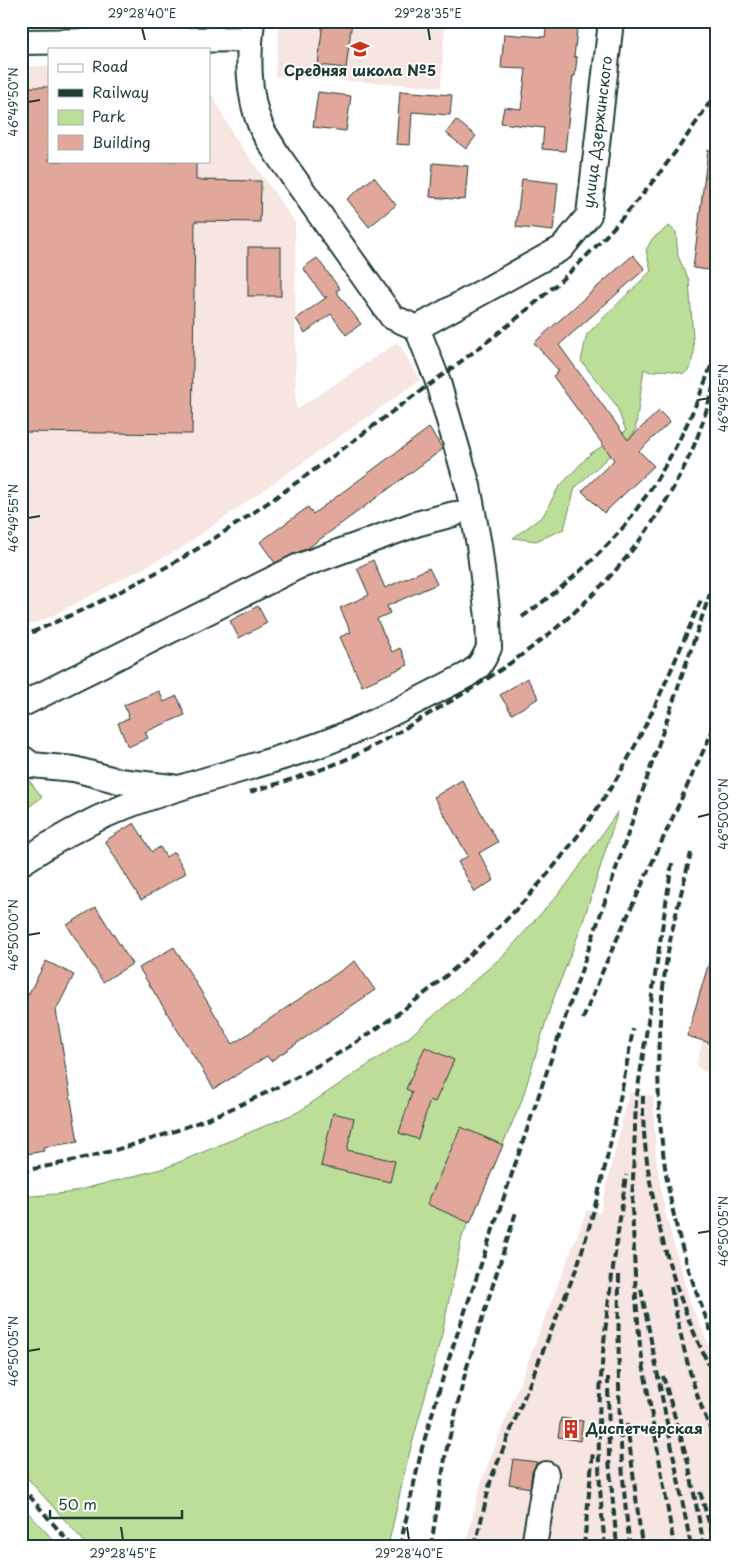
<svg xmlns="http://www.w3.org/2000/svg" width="738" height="1567" font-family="'Playpen Sans',sans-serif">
	<rect width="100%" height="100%" fill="#fff"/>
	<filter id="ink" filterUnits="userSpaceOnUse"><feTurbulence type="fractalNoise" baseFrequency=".02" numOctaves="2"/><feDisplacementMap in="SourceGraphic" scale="10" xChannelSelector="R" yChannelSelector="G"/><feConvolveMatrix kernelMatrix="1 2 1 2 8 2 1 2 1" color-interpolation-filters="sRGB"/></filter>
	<g filter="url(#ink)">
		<g fill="#f6e5e1">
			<polygon points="280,21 445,21 441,87 275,76"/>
			<polygon points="21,66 49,66 49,161 209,161 209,89 234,136 295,222 296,410 398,342 420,380 181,548 44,620 21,627"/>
			<polygon points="717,988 717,1080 696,1066"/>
			<polygon points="629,1092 653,1096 656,1157 664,1208 690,1302 717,1364 717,1546 465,1546 482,1480 587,1210 600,1213"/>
		</g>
		<g fill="#bcde98" stroke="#6e8e66">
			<path d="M669,226l7,6 2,24 11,24 5,72 -4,16 -6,6c-12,-4 -21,-5 -34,-2l-6,-3 -9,63 -60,56 -11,41 -28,12 -23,-3 30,-22 15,-28 32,-34 36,-23 -10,-26 -35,-44 6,-27 64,-63 -5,-21 6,-11z"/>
			<polygon points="21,778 28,779 42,797 21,813"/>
			<polygon points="618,811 582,925 551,1005 521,1103 462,1237 442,1334 406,1466 388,1546 88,1546 21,1471 21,1197 67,1193 165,1168 298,1112 408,1038 505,954 568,883"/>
			<polygon points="21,1505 59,1546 21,1546"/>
		</g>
		<g fill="#e0a79a" stroke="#1f3d34">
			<polygon points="323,21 352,21 346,68 318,65"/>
			<polygon points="547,21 578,21 574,57 577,57 575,76 573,76 565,151 542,149 544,128 501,123 504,107 521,109 526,69 501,68 504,34 545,37"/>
			<polygon points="21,87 49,87 49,161 196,161 196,180 261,181 260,222 195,221 192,434 21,432"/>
			<polygon points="400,91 452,95 450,115 412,112 410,145 396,144"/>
			<polygon points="318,92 351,96 346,131 313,127"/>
			<polygon points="456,120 476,136 466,149 446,133"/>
			<polygon points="708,150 717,151 717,271 693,268"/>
			<polygon points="433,163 468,166 465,200 430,197"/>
			<polygon points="374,177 396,205 369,227 347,199"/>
			<polygon points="522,179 558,183 553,231 516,227"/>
			<rect x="248" y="247" width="33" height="49"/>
			<polygon points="633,255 645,269 559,345 628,440 659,411 670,422 639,451 654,466 604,513 582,491 614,460 553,376 559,371 534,343"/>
			<polygon points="317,258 340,289 336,291 361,324 346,335 331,314 305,333 296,319 327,297 324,297 303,268"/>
			<polygon points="429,428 443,449 308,548 275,563 260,542 308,507 313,514"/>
			<polygon points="373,560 385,588 429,568 437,584 387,606 390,613 377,619 392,652 400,648 408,665 362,686 340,637 351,632 340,608 369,595 357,568"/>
			<polygon points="258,606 267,623 239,638 230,621"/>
			<polygon points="527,678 539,698 512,714 500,695"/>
			<polygon points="159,691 164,702 177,696 185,715 145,732 148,738 128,747 118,723 129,718 124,705"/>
			<polygon points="462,780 498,842 479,853 494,880 475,892 458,862 468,856 434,797"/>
			<polygon points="134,823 152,852 160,847 166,857 174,852 186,873 141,900 105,841"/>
			<polygon points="96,907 132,964 103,982 67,925"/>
			<polygon points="174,947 233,1044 355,961 375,990 271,1061 267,1056 214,1089 139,968"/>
			<polygon points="713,949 717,949 717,1045 687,1036"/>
			<polygon points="46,961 74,975 56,1010 78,1142 43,1147 44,1151 21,1155 21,1008"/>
			<polygon points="425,1047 454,1060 435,1102 430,1100 418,1139 399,1133 412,1092 406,1089"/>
			<polygon points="333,1113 354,1118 347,1150 395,1161 390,1182 321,1166"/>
			<polygon points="461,1127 503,1145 470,1223 427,1204"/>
			<polygon points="561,1418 583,1421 580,1441 558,1437"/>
			<polygon points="513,1459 537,1462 532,1472 530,1488 509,1484"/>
		</g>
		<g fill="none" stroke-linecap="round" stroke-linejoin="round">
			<g stroke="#1f3d34" stroke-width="28">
				<g id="minor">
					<polyline points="21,42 250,39"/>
					<polyline points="417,328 562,248 589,215 611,21"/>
					<polyline points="21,705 297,567 416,524 454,514"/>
					<polyline points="21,757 32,765 74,769 119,781 172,787"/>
					<path d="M21,863c32,-22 68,-42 103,-56 64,-25 131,-39 195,-62 52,-19 99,-45 148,-70l12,-9 5,-8 5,-10 -1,-31 -9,-72 -11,-59 -31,-107 -20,-51 -25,-11 -115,-163c-5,-9 -12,-18 -16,-27 -14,-33 -13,-71 -9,-106"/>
					<polyline points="534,1546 546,1474"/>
				</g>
			</g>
			<use href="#minor" stroke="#fff" stroke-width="24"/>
			<g stroke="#1f3d34" stroke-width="4" stroke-dasharray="8 4" stroke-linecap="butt">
				<path d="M522,617c38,-27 74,-57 104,-93 7,-9 13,-19 20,-28 31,-46 53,-94 71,-147"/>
				<path d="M21,637c62,-26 124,-56 181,-91 66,-41 129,-88 191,-135 53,-39 108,-77 157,-121 65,-57 120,-125 167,-199"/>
				<path d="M250,792c32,-10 66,-19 97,-33 32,-14 61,-33 92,-51 108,-62 195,-134 249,-249 13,-27 21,-57 29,-86"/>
				<path d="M691,853c-7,29 -15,59 -21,88 -17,90 -16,194 6,283 10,42 25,82 41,122"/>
				<polyline points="672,863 636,1101 632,1205 636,1298 640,1346 674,1546"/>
				<polyline points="583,1019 606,963 717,721"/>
				<path d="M643,1096c-2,87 31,207 74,284"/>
				<path d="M21,1171c242,-41 459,-177 591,-385 36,-58 62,-123 89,-186"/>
				<path d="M619,1275c-1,90 -1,181 11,271"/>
				<path d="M671,1287c10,52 21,107 46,155"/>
				<polyline points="641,1289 691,1546"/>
				<polyline points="663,1376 688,1462 704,1546"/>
				<polyline points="608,1377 609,1460 617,1546"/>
				<polyline points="627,1424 642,1546"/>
				<polyline points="21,1486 72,1546"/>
				<polyline points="700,1492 716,1546"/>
				<polyline points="400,1546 422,1448 447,1364 717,573"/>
				<polyline points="431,1546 446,1452 466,1370 516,1212"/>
				<path d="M475,1546l16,-67 86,-212c25,-78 42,-157 56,-238"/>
				<polyline points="584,1546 593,1451"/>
				<path d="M605,1546c-4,-38 -7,-76 -6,-114 0,-84 16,-173 27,-257"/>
			</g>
		</g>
	</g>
	<path fill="none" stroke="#1f3d34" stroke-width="2" d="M142,28l3,12M428,28l2,12M28,102l12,-2M698,400l12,-2M28,518l12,-2M698,817l12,-3M28,935l12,-2M698,1233l12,-2M28,1351l12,-2M121,1527l2,13M407,1527l2,13"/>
	<defs>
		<g id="school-bare" transform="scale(1.5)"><path d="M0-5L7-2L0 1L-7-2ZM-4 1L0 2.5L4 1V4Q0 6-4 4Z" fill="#c8321e" stroke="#fff" stroke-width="2.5" paint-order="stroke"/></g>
		<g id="building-bare" transform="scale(1.5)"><path d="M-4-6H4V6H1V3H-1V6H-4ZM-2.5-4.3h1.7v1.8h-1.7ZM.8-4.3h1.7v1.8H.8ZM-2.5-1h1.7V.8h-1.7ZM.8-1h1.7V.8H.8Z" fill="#c8321e" stroke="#fff" stroke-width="2.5" paint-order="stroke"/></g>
	</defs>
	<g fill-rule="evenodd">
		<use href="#school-bare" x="360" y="49"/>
		<use href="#building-bare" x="571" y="1429"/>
	</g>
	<g text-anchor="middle" stroke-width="4" stroke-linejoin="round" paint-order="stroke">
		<g font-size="15" font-weight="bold" fill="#1f3d34" stroke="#fff">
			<text x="360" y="76">Средняя школа №5</text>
			<text x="586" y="1434" text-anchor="start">Диспетчерская</text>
		</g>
		<g font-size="15" fill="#1f3d34" stroke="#fff">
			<text transform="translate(598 132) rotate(-83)" y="5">улица Дзержинского</text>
		</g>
	</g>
	<rect width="738" height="1567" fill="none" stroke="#fff" stroke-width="55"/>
	<rect x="48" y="48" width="162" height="115" fill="#ffffff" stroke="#a5b1ae"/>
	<rect x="58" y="64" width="25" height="8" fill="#ffffff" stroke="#a5b1ae"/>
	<text x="92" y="72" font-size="15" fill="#1f3d34">Road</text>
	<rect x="58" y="89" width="25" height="8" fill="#1f3d34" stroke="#a5b1ae"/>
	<text x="92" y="98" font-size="15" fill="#1f3d34">Railway</text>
	<rect x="58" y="110" width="25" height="15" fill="#bcde98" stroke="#a5b1ae"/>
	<text x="92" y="122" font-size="15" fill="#1f3d34">Park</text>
	<rect x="58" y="135" width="25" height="15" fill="#e0a79a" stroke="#a5b1ae"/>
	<text x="92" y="148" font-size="15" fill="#1f3d34">Building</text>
	<path d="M50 1510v8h132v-8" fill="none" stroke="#1f3d34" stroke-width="2.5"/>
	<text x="58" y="1510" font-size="15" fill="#1f3d34" stroke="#ffffff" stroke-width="4" paint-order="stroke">50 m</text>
	<rect x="28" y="28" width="682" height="1512" fill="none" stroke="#1f3d34" stroke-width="2"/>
	<g font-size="12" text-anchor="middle" fill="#1f3d34">
		<text x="142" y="18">29°28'40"E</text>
		<text x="428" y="18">29°28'35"E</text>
		<text transform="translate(14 102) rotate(-90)" y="4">46°49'50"N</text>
		<text transform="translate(724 398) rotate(-90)" y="4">46°49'55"N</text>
		<text transform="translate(14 518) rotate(-90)" y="4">46°49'55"N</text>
		<text transform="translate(724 814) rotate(-90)" y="4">46°50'00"N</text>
		<text transform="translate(14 935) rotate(-90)" y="4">46°50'00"N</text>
		<text transform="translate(724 1231) rotate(-90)" y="4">46°50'05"N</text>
		<text transform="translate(14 1351) rotate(-90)" y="4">46°50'05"N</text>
		<text x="123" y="1558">29°28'45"E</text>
		<text x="409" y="1558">29°28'40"E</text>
	</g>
</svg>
